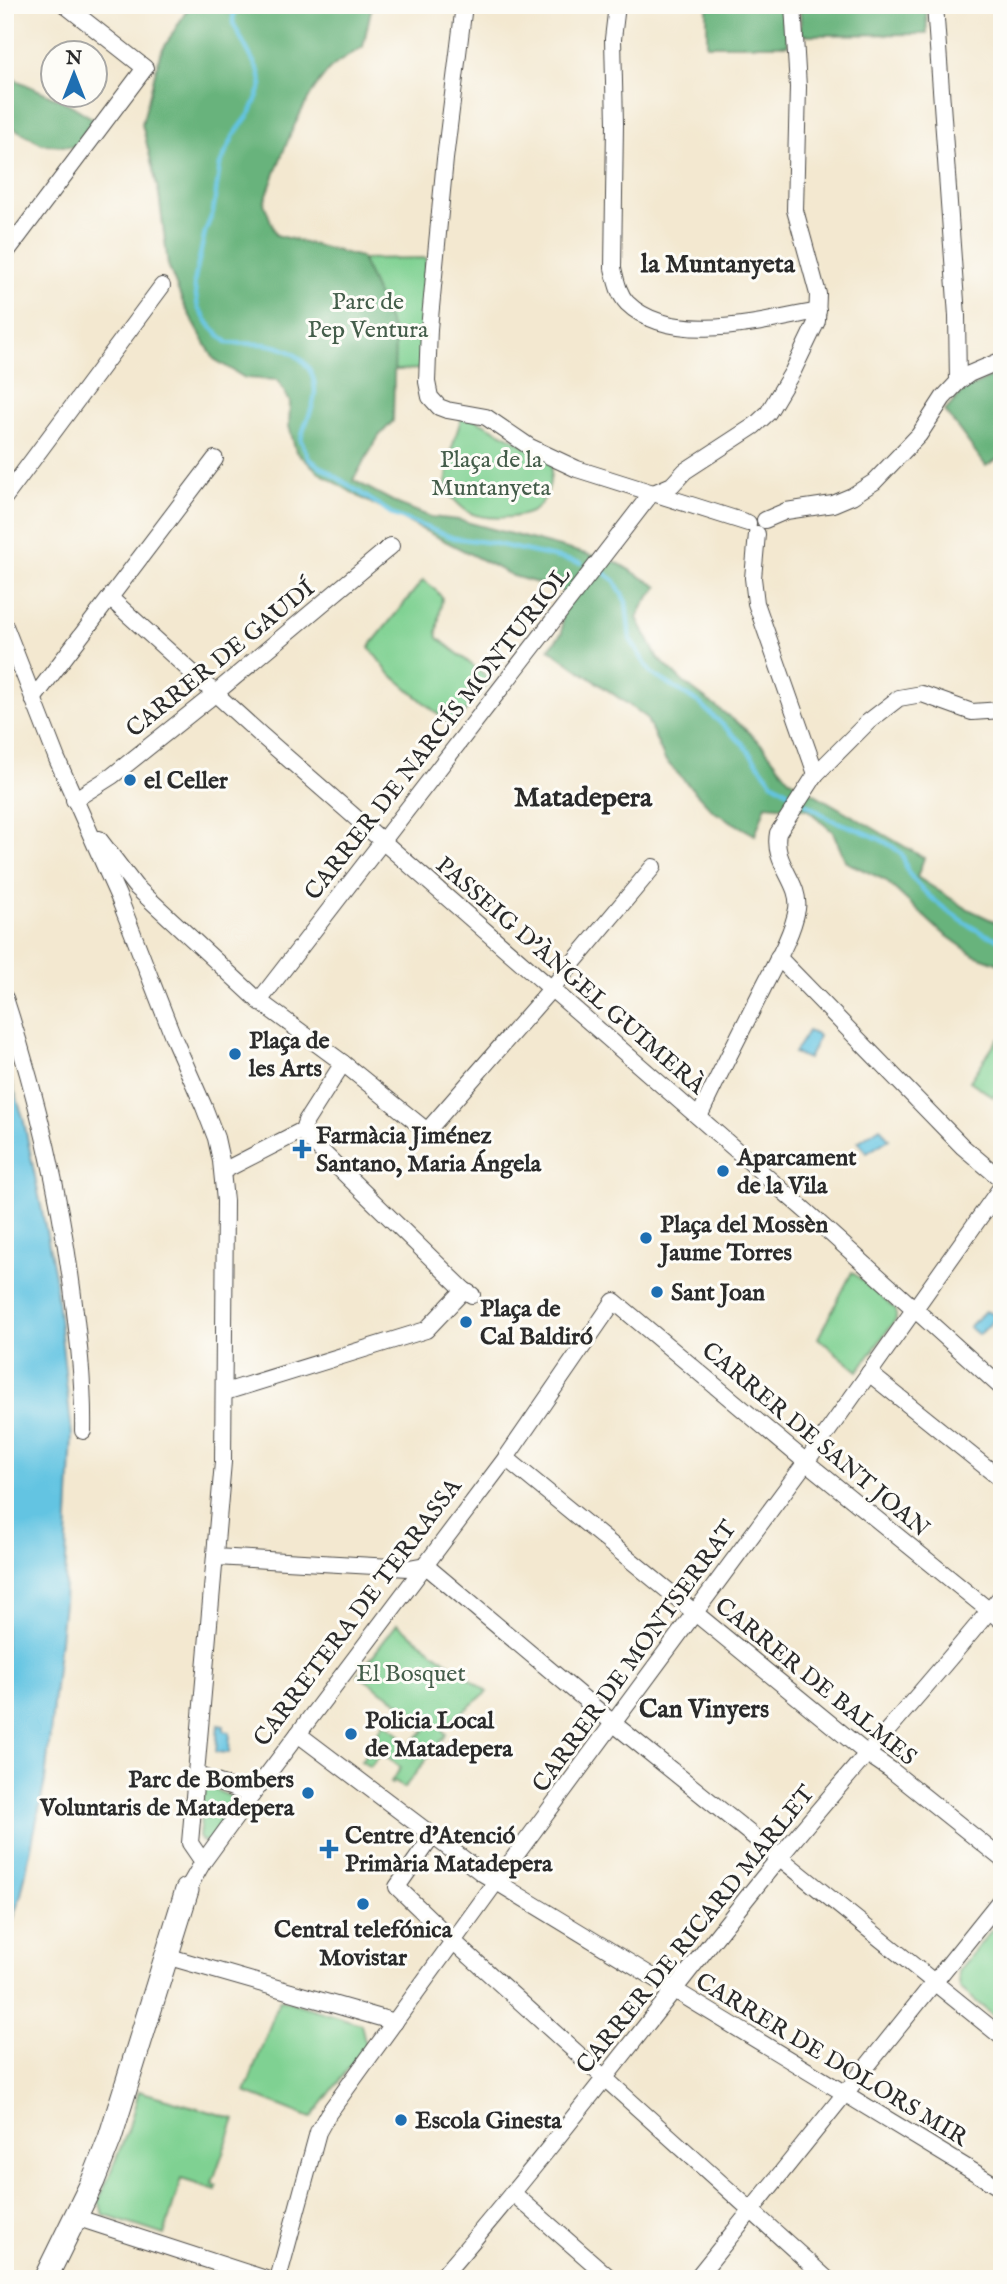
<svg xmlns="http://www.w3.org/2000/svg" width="1007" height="2284" font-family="'IM FELL English',serif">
	<rect width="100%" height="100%" fill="#fdfcf7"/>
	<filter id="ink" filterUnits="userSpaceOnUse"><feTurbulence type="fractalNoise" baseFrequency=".0143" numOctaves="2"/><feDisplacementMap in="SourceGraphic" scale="14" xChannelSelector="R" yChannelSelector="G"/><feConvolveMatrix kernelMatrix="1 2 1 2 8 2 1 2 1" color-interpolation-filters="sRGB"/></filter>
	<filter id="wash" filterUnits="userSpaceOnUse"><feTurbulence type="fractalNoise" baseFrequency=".00686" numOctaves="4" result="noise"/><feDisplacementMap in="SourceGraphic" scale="28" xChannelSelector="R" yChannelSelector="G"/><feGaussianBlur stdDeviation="1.57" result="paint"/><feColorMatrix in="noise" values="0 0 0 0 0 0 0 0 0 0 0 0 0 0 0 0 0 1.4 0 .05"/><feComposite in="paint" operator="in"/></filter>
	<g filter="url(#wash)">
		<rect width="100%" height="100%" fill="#f3e8d0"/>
		<g fill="#7fd192" stroke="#557e5e" stroke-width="2">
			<polygon points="196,180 260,199 272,237 358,259 426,258 423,369 352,372"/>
			<path d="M463,413l89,46c-1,16 -1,34 -13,47 -12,14 -53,14 -69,7 -9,-4 -17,-16 -25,-22l6,-40z"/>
			<polygon points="423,580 435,589 442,598 437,632 438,638 491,680 453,727 388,672 369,647"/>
			<polygon points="998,1039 1002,1042 1002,1084 993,1097 970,1081"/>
			<polygon points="852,1272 896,1310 896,1319 858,1371 818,1338"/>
			<path d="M397,1624l90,68 -45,37 -4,-3 8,8 -42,54 -9,-7 -3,3 -2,-1 11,-15 -19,-15 -12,14 -9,-6 6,-9 4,4 2,-3 -4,-4 3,-4 -2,-1 14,-21c15,10 18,9 18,28l23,-21 -10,-7 4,-7 -61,-41z"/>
			<polygon points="208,1787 239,1800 209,1841 202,1841 199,1836 204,1790"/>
			<polygon points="1002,1917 1002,2023 960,1988 958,1971"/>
			<polygon points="280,1999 361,2024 366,2045 311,2118 245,2092"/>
			<polygon points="139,2091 235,2119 212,2183 217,2186 216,2190 181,2179 164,2235 103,2215 99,2200 128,2130"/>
		</g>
		<g fill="#67b37c" stroke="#496f54" stroke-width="2">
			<path d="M190,5h182l-9,42c-11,7 -26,14 -35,24 -32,38 -47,87 -64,132l12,32 85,22 34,79 -2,85 -14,15 -26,44 45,24 33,13 28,3 157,42 42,25 -13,15 -8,16 20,39 26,25 60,45 20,19 26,33 135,79 -7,19 49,31 36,17v40l-28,-10 -34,-24 -55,-51 -39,-18 -13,-30 -26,-23 -41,-4 -11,30 -42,-24 -48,-51 -19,-43 -97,-68 13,-16v-43l-49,-14 -152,-78 -41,-25 -24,-21 -7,-26 1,-24 -12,-22 -33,-2 -31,-19 -30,-54 -16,-40 -9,-71 -17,-70 18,-70z"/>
			<polygon points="707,5 787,5 788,45 707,45"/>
			<polygon points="800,5 926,5 927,34 801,35"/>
			<polygon points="5,75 69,104 95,120 74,147 42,144 10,126 5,120"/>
			<polygon points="1002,372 1002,456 986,466 945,411 964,390"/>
		</g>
		<g fill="#64c4e2" stroke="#487886" stroke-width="2">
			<polygon points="808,1031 819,1036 808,1059 794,1053"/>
			<polygon points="5,1063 23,1117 54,1270 72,1435 64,1602 45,1781 21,1895 5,1940"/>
			<polygon points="880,1127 889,1139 867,1153 858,1142"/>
			<polygon points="985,1311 998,1316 979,1335 969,1327"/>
			<polygon points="218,1725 224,1726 224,1731 230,1732 229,1753 216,1752"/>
		</g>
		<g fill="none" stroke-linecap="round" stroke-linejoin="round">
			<g stroke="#64c4e2" stroke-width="4.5">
				<path d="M234,5l-1,18 26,49 3,13 -11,27 -17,23 -14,30 -7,47 -8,20 -11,51 4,25 13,19 17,16c11,1 22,0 33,1 31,2 59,22 53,55 -2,15 -11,26 -13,41l8,19 85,56 60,23 38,5 89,20"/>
				<polyline points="599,569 615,581 626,602 630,639 651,673 698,702 743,744 772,782 793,795"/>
				<path d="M806,804c9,5 19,13 28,17 18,6 56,19 68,34 4,6 3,15 8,20 17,23 64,59 92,65"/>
			</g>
		</g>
	</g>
	<g filter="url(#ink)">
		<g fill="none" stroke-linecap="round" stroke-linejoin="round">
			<g stroke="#494744" stroke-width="18">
				<g id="street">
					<polyline points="464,5 445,159 429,329 427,382 430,397 439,407 447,410 486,417 530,447 577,469 748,523"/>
					<path d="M617,5l-4,34 2,85 -2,144c3,12 5,25 14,35 45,44 137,18 191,8"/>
					<polyline points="5,254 145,68 65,5"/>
					<polyline points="958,382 969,374 1002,360"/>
					<polyline points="5,497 162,286"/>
					<polyline points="765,520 786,511 833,504 852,496 874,482 919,435 943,398 958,382 957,316 935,5"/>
					<polyline points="757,534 753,578 756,603 816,774"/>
					<polyline points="110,598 261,735 807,1212 1002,1388"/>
					<polyline points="5,626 57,759 119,898 174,1039 204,1107 216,1138 221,1161 225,1201 223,1462 190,1843 203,1862"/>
					<polyline points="33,699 215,459"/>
					<polyline points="74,800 112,776 206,701 391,546"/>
					<polyline points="99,839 135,886 259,1001 343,1063 427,1131 551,989 653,867"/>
					<polyline points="778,957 963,1147 1002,1180"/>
					<path d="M5,998c31,95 54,191 67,290 6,47 12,96 11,143"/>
					<polyline points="259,1001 651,494 672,485 685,471 754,426 768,413 793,371 817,321 818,294 795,210 798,87 793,5"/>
					<path d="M699,1117c20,-44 43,-86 64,-129 12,-24 29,-52 34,-79 4,-27 -25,-45 -19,-76l38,-59 52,-52 31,-24 23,-4 50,18 30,-2"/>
					<polyline points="303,1130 309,1139 464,1290 472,1295"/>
					<polyline points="223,1171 303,1130 306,1121 343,1063"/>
					<polyline points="869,1373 1002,1480"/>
					<polyline points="225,1392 426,1330 464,1290"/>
					<polyline points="506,1458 866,1753 891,1770 1002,1859"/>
					<polyline points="215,1557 409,1568 425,1565"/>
					<polyline points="425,1565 613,1723 1002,2037"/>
					<polyline points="298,1734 482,1873 1002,2189"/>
					<polyline points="197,1775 252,1795"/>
					<polyline points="432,1837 397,1887 453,1941 827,2279"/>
					<polyline points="187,1890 203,1862 252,1795 506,1458 614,1301 806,1462 1002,1621"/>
					<polyline points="166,1956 395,2022"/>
					<polyline points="514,2194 611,2279"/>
					<polyline points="75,2217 266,2279"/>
					<polyline points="278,2279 318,2132 328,2114 496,1882 806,1462 1002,1186"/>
					<path d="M440,2279c118,-136 225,-281 339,-421 72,-89 151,-173 223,-263"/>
					<polyline points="696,2279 1002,1898"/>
				</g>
			</g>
			<g stroke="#494744" stroke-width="25">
				<polyline id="secondary" points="45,2279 93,2181 110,2138 187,1890"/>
			</g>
			<use href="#street" stroke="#fff" stroke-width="16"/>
			<use href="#secondary" stroke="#fff" stroke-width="23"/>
		</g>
	</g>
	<g fill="#1f6fb2" stroke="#fdfcf7" stroke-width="2.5">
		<circle cx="130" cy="780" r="7"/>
		<circle cx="235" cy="1054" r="7"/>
		<path d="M298.5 1138.5h7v7h7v7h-7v7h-7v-7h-7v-7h7z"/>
		<circle cx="723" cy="1171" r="7"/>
		<circle cx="646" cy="1238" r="7"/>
		<circle cx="657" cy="1292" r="7"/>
		<circle cx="466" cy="1322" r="7"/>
		<circle cx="351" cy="1734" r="7"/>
		<circle cx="308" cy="1793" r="7"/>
		<path d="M325.5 1838.5h7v7h7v7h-7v7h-7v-7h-7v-7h7z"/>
		<circle cx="363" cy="1904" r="7"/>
		<circle cx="401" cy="2120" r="7"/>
	</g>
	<g text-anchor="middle" stroke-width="6" stroke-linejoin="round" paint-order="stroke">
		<g font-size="24" fill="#445d4a" stroke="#fdfcf7">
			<text x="368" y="309">Parc de<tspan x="368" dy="28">Pep Ventura</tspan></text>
			<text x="491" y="467">Plaça de la<tspan x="491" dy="28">Muntanyeta</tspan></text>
			<text x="411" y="1681">El Bosquet</text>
		</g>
		<g font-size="24" fill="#2b2b2b" stroke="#fdfcf7">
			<text transform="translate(220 658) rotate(-39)" y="8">CARRER DE GAUDÍ</text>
			<text transform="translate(437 733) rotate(-52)" y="8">CARRER DE NARCÍS MONTURIOL</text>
			<text transform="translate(571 975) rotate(41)" y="8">PASSEIG D'ÀNGEL GUIMERÀ</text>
			<text transform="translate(816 1439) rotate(40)" y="8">CARRER DE SANT JOAN</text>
			<text transform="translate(357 1612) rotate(-53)" y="8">CARRETERA DE TERRASSA</text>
			<text transform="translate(634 1656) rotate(-54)" y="8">CARRER DE MONTSERRAT</text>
			<text transform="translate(816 1681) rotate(39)" y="8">CARRER DE BALMES</text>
			<text transform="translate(695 1929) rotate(-51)" y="8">CARRER DE RICARD MARLET</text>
			<text transform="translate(832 2059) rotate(31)" y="8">CARRER DE DOLORS MIR</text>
		</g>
		<g font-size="24" font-weight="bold" fill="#2b2b2b" stroke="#fdfcf7" text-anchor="start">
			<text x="144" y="788">el Celler</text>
			<text x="249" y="1048">Plaça de<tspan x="249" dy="28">les Arts</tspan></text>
			<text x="316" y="1143">Farmàcia Jiménez<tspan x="316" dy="28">Santano, Maria Ángela</tspan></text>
			<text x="737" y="1165">Aparcament<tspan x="737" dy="28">de la Vila</tspan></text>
			<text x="660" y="1232">Plaça del Mossèn<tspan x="660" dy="28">Jaume Torres</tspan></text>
			<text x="671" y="1300">Sant Joan</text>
			<text x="480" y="1316">Plaça de<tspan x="480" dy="28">Cal Baldiró</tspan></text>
			<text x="365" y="1728">Policia Local<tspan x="365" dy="28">de Matadepera</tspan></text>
			<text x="294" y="1787" text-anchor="end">Parc de Bombers<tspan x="294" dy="28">Voluntaris de Matadepera</tspan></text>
			<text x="345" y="1843">Centre d'Atenció<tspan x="345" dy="28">Primària Matadepera</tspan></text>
			<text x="363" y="1937" text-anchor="middle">Central telefónica<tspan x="363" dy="28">Movistar</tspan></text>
			<text x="415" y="2128">Escola Ginesta</text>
		</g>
		<g font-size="26" font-weight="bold" fill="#2b2b2b" stroke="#fdfcf7">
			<text x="718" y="272">la Muntanyeta</text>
			<text x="704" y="1717">Can Vinyers</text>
		</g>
		<g font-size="28" font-weight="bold" fill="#2b2b2b" stroke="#fdfcf7">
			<text x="583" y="806">Matadepera</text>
		</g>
	</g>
	<rect width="1007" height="2284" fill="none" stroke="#fdfcf7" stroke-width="28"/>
	<g transform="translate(74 74)"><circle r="33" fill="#fdfcf7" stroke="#a9a8a5" stroke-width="2"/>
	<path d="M0-5L12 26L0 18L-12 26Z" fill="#1f6fb2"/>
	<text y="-10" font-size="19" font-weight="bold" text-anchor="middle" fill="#2b2b2b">N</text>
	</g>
</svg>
